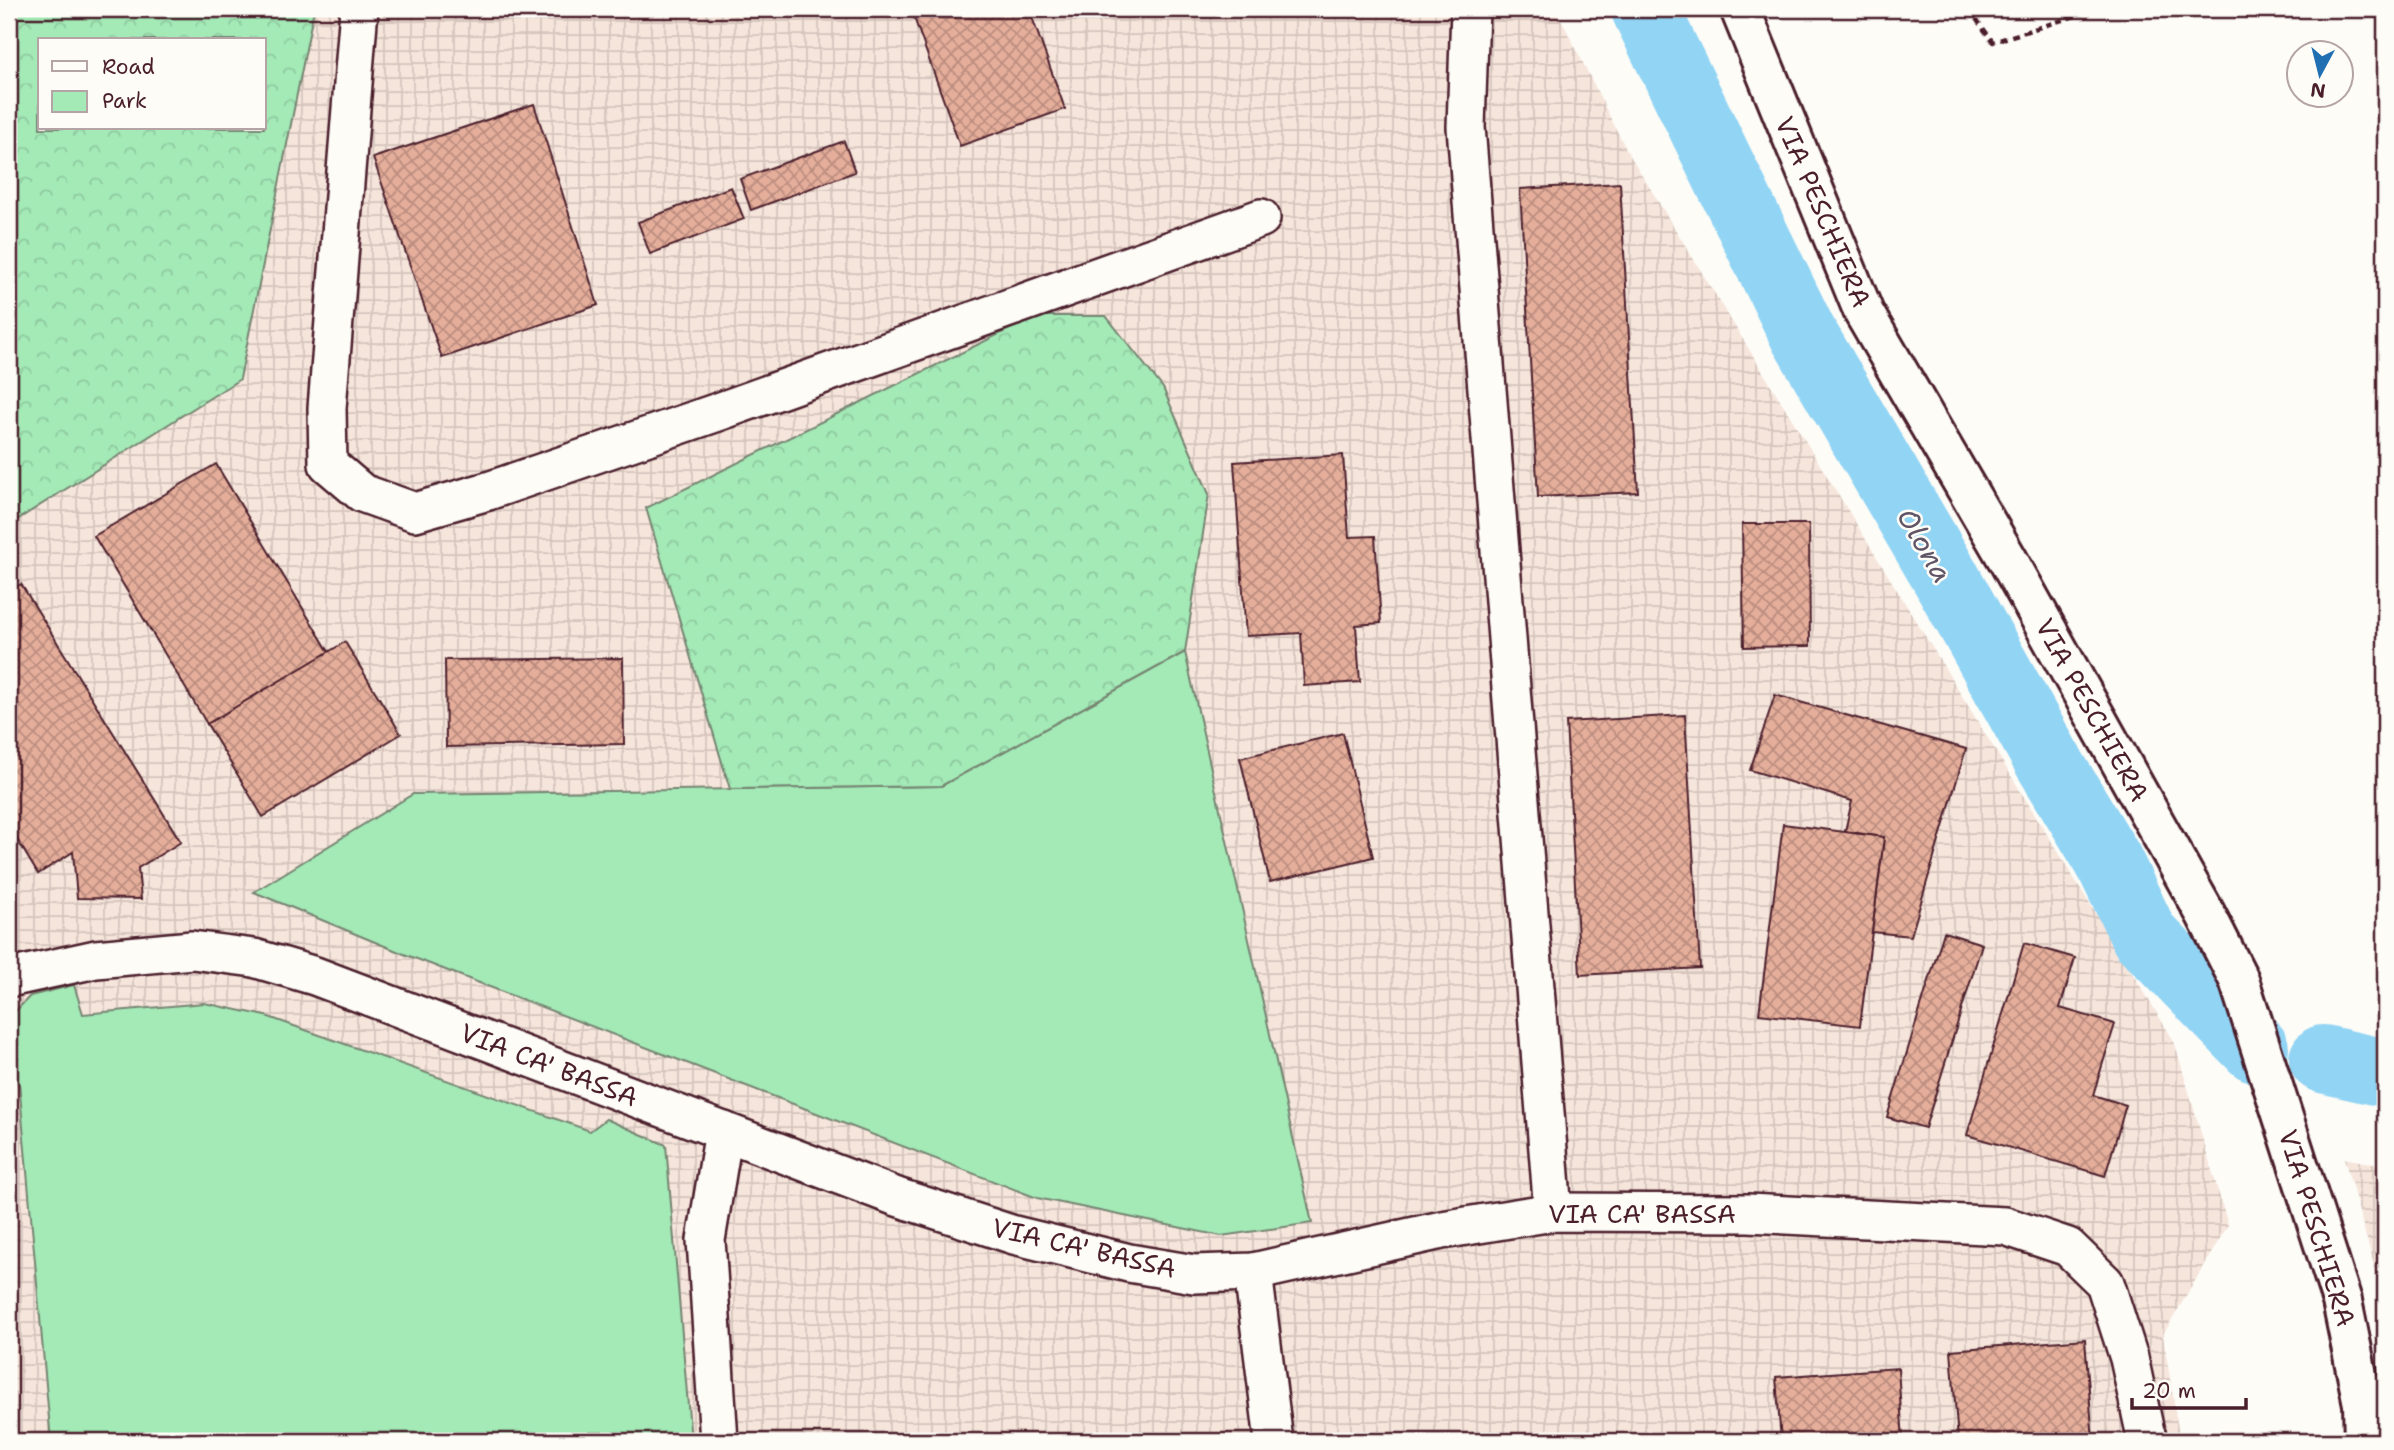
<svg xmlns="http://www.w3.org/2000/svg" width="2394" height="1450" font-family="'Shantell Sans',sans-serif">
	<defs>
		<pattern id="industrial-grid" width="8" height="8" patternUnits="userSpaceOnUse" patternTransform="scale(1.75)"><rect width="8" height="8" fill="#f6e5db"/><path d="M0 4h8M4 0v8" fill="none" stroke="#d4c4bc"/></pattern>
		<pattern id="forest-crowns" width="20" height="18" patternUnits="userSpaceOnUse" patternTransform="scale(1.75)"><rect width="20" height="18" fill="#a3eab7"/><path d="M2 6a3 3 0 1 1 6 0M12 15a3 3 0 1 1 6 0" fill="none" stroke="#8ec89e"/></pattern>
		<pattern id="building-cross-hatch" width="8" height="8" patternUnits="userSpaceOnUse" patternTransform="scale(1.75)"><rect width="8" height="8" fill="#e5ae9b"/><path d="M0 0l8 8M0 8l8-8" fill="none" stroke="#bc8d7f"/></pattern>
	</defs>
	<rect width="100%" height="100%" fill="#fdfcf7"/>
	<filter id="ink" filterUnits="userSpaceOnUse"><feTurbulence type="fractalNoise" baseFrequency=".0143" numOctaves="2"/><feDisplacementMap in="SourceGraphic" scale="14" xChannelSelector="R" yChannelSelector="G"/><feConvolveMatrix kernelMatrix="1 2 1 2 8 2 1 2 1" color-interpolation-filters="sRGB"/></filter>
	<g filter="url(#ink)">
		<g fill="url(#industrial-grid)">
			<polygon points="314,9 1556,9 1626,149 2174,1041 2228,1225 2163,1335 2180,1441 9,1441 9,525 240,379"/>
			<polygon points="2344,1158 2385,1166 2385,1304"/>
		</g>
		<g fill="#a3eab7" stroke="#768471" stroke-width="2">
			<polygon points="1185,652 1312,1223 1221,1236 1037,1198 404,954 254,892 413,794 941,786"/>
			<polygon points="74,985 83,1014 204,1003 266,1016 590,1131 606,1119 666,1145 691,1441 51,1441 19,1082 9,1081 9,1018 30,996"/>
		</g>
		<g fill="url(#forest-crowns)" stroke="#768471" stroke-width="2" fill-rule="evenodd">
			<path d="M9,9h305l-74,370 -231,146zM40,40h224v88h-224z"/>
			<polygon points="1036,316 1106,316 1163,388 1209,494 1185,652 941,786 730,789 646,508"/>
		</g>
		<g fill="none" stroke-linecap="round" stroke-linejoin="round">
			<g stroke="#92d4f4" stroke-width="68">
				<polyline points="1645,9 1803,334 1945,576 2047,759 2108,860 2144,935 2255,1048"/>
				<polyline points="2323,1059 2385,1073"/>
			</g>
		</g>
		<g fill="url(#building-cross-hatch)" stroke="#4a1f2b" stroke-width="2">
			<polygon points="911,9 1029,9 1065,109 960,146"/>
			<polygon points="534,104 598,305 442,358 373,158"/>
			<polygon points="844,141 855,172 751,210 740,179"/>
			<polygon points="1620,183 1638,492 1538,497 1520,189"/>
			<polygon points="731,187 744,219 650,254 638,222"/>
			<polygon points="1343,455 1349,537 1375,536 1381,623 1356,625 1360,682 1304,686 1301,633 1246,636 1234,462"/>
			<polygon points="216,464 329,652 207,724 94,536"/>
			<polygon points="1742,524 1809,524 1810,646 1744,647"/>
			<polygon points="21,584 181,842 138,868 141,899 77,898 73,852 38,874 9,826 9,591"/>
			<polygon points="345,642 401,734 263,817 207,724"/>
			<polygon points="623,658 624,744 446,747 445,660"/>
			<polygon points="1775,695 1966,749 1911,936 1872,932 1884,837 1845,831 1852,801 1750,770"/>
			<polygon points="1685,715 1700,968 1580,975 1566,722"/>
			<polygon points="1343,733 1373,857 1270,882 1240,758"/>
			<polygon points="1783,824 1884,837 1860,1026 1759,1014"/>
			<polygon points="1944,932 1982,944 1925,1128 1887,1117"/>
			<polygon points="2024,943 2075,958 2060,1008 2115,1024 2093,1095 2126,1105 2105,1176 1967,1135"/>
			<polygon points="2085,1339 2093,1441 1958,1441 1951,1350"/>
			<polygon points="1898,1368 1903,1441 1781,1441 1776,1377"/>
		</g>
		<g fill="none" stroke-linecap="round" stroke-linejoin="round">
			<g stroke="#4a1f2b" stroke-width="42">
				<g id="minor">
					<polyline points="359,9 327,408 328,464 362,493 415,512 488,491 718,412 1261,218"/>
					<polyline points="1470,9 1466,127 1553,1212"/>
					<polyline points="9,978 96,959 192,950 254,958 315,976 897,1197 1014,1235 1129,1263 1194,1274 1253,1272 1442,1230 1553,1212 1748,1213 2005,1226 2068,1247 2105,1283 2129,1358 2145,1432 2149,1441"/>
					<polyline points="1253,1272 1274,1441"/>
					<polyline points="719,1441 706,1240 724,1131"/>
				</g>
			</g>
			<g stroke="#4a1f2b" stroke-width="44">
				<polyline id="major" points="1740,9 1864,313 2008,560 2205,913 2239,980 2342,1301 2363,1404 2364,1441"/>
			</g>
			<polyline stroke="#4a1f2b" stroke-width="4.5" stroke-dasharray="7 5" stroke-linecap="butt" points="1969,9 1993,42 2097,9"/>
			<use href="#minor" stroke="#fdfcf7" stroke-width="37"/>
			<use href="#major" stroke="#fdfcf7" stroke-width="38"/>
		</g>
	</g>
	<g text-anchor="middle" stroke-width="5" stroke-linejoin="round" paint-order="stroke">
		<g font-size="26" fill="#4a1f2b" stroke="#fdfcf7">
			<text transform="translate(1823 212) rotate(67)" y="9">VIA PESCHIERA</text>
			<text transform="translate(2092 710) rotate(61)" y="9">VIA PESCHIERA</text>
			<text transform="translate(549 1065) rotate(21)" y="9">VIA CA' BASSA</text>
			<text x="1642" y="1223">VIA CA' BASSA</text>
			<text transform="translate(2317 1228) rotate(73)" y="9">VIA PESCHIERA</text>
			<text transform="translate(1084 1248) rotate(13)" y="9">VIA CA' BASSA</text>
		</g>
		<g font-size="28" font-style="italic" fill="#605567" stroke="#fdfcf7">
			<text transform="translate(1925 545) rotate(60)" y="10">Olona</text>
		</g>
	</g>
	<rect width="2394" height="1450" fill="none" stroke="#fdfcf7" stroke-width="35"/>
	<rect x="18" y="18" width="2359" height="1415" fill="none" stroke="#4a1f2b" stroke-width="2.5" filter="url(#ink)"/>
	<rect x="38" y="38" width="228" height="91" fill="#fdfcf7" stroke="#b5a4a5" stroke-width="2"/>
	<rect x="52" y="61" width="35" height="10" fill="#fdfcf7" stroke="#b5a4a5" stroke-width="2"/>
	<text x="102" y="74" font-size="21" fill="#4a1f2b">Road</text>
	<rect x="52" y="91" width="35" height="21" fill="#a3eab7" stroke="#b5a4a5" stroke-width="2"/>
	<text x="102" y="108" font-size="21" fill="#4a1f2b">Park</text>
	<g transform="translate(2320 74) rotate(187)"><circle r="33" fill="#fdfcf7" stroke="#b5a4a5" stroke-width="2"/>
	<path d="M0-5L12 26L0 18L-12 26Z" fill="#1f6fb2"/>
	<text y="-10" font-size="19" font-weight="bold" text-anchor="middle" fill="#4a1f2b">N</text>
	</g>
	<path d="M2132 1398v10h114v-10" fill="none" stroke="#4a1f2b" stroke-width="3.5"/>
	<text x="2142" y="1398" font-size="21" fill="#4a1f2b" stroke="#fdfcf7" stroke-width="5" paint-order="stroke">20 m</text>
</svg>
